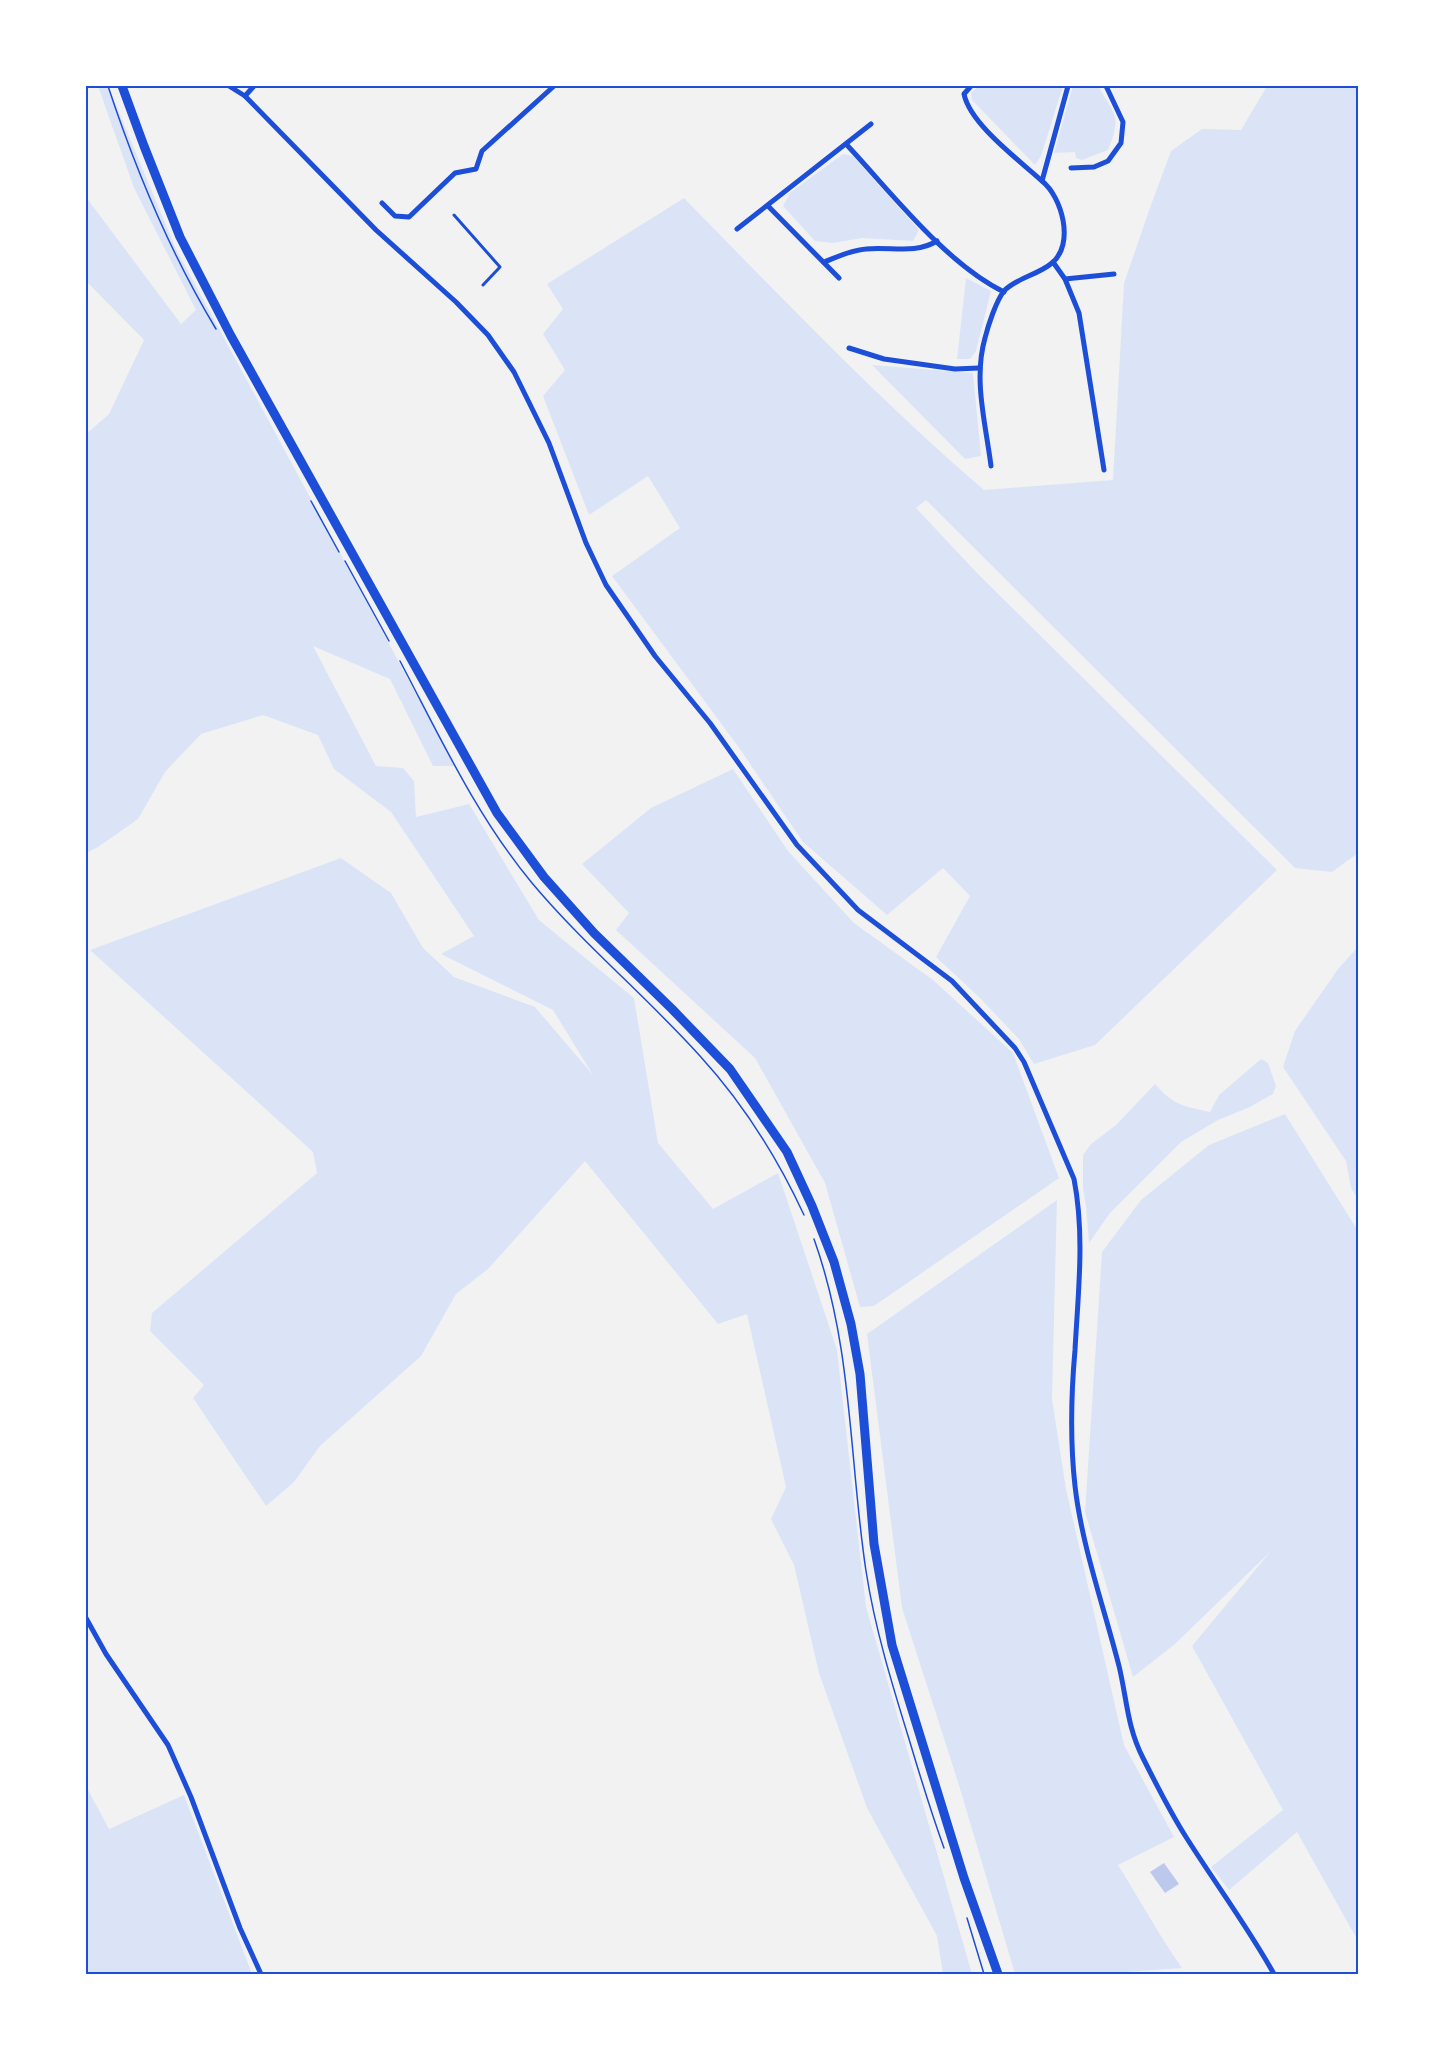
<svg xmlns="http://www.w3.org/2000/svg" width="1444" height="2060" font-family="Poppins,sans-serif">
	<rect width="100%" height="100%" fill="#f2f2f2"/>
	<g fill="#dbe4f7">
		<polygon points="98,86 108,86 176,249 455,766 433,766 390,679 313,646 376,766 403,768 414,781 416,817 469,804 539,920 634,998 658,1143 713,1209 778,1173 837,1350 866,1607 972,1974 943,1974 937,1936 867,1808 819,1673 794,1565 771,1519 786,1487 747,1314 718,1324 585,1161 488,1269 456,1294 421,1356 320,1446 294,1482 266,1506 193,1398 204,1385 150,1331 152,1313 317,1173 313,1152 90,950 341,858 391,893 423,948 454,977 535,1007 593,1075 553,1010 441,954 474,936 391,812 334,769 318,735 263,715 201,734 165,772 138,819 98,847 86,853 86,434 109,414 144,340 86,281 86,197 181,324 196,310 134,188"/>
		<polygon points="989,86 1063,86 1041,156 1035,165 972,100 971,93 977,87"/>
		<path d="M1073,86h25c17,29 24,30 10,64l-26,10 -6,-2 -1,-6 -21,1z"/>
		<path d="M1267,86h91v767l-26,19 -37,-4 -369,-368 -10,8 62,66 299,296 -182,175 -61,19 -15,-25 -41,-43 -42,-39 34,-61 -27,-28 -56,47 -84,-73 -63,-93 -128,-173 68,-48 -32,-52 -59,39 -46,-119 22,-26 -22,-36 20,-25 -16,-25 137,-86c97,99 194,201 300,292l129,-10 11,-197 27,-78 20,-54 31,-22 39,1z"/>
		<polygon points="843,154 853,156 919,230 913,241 863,238 832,243 815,241 783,206 791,192"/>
		<polygon points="966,278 991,291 976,351 970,359 957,359"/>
		<polygon points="872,365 973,373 981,456 965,459"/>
		<polygon points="733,769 788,851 854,923 933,980 1013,1053 1059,1178 874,1306 860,1307 825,1183 755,1058 616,930 629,913 582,864 651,808"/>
		<polygon points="1358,947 1358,1199 1351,1188 1346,1161 1283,1067 1295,1031 1338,969"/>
		<path d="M1261,1059l7,4 8,23 -3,8 -23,13 -32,13 -37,22 -71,71 -21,30 -3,-37 -3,-17v-34l8,-11 25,-19 39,-41c19,22 29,22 55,28l9,-17z"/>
		<polygon points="1285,1114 1358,1231 1358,1438 1354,1444 1358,1440 1358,1941 1297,1832 1229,1890 1211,1867 1283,1810 1192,1646 1270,1552 1175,1644 1133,1677 1085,1512 1102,1252 1141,1200 1209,1145"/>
		<path d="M1057,1200l-5,199 14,90 58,256 50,92 -56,28c22,35 41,70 64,103l-84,6h-83l-57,-192 -56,-174 -35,-274z"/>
		<polygon points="86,1786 109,1829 184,1795 252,1974 86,1974"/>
	</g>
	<polygon fill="#bdc9ec" points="1164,1863 1179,1884 1165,1893 1150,1872"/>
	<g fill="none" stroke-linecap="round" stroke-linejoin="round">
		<g stroke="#1d4ed8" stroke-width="1.5">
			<path d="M108,86c28,85 61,165 108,243"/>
			<polyline points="311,501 339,552"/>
			<polyline points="345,561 389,641"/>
			<path d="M400,661c40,76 77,156 132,222 52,62 114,113 168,173 43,47 77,101 104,159"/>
			<path d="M814,1239c39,109 35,220 52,332 9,58 26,113 43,168 11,37 22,73 35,109"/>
			<polyline points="967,1918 984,1974"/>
		</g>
		<polyline stroke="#1d4ed8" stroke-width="3" points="454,215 500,267 483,285"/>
		<g stroke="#1d4ed8" stroke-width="5">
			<path d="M229,86l16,10 131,134 80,72 32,33 26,37 35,71 37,100 20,42 49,71 55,67 87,122 61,65 94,71 63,67 9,14 50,117c11,56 4,115 1,171 -4,45 -5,91 0,136 7,61 29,121 44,180 8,33 8,61 24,92 13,26 27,54 43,79 29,46 62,90 88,137"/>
			<path d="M971,86l-7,8c6,30 55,66 78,87"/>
			<polyline points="245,96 254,86"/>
			<path d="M846,144c45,48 99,119 158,148"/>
			<polyline points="1071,168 1094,167 1108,161 1121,143 1123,122 1106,86"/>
			<polyline points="382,203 395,216 409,217 455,173 476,169 482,151 554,86"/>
			<polyline points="768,206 839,278"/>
			<polyline points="737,229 871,124"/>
			<path d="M824,262c13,-5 27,-12 42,-13 24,-3 48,6 71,-8"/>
			<polyline points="1053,262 1065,279 1079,313 1104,470"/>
			<polyline points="1065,279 1114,274"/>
			<polyline points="849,348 884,359 955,369 979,368"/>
			<path d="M991,466c-5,-41 -18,-86 -6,-128 3,-12 11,-37 19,-47 12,-13 34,-16 48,-28 23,-19 10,-66 -10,-82l26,-95"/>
			<polyline points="86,1618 106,1654 168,1745 191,1797 240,1928 261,1974"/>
		</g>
		<polyline stroke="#1d4ed8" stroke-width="9" points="122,86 144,146 180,237 231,336 497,813 544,877 594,933 672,1009 730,1069 787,1152 812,1206 834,1262 851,1324 860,1374 874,1544 892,1645 964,1878 998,1974"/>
	</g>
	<rect width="1444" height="2060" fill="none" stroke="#ffffff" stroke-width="174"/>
	<rect x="87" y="87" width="1270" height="1886" fill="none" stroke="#1d4ed8" stroke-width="2"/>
</svg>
